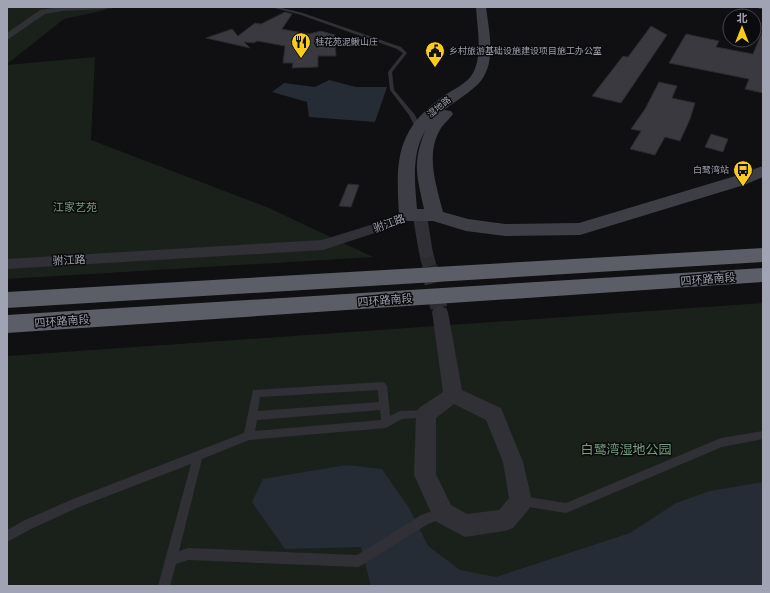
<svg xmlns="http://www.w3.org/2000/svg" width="770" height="593" font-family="Barlow,'Noto Sans SC',sans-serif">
	<rect width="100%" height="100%" fill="#100f11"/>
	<g fill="#1a211b">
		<polygon points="7,7 119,7 64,19 7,64"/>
		<polygon points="95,57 91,140 269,208 373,257 7,279 7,65"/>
		<polygon points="763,303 763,586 7,586 7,356"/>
	</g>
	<g fill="#262c35">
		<polygon points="329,80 356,87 387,87 375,122 309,117 307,102 272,92 284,83 315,87"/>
		<polygon points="347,465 382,469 409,508 428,546 460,570 496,577 630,533 676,503 710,491 763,482 763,586 371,586 361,547 285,549 252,502 263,479"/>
	</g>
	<g fill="#3a393f" stroke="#2a292d">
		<polygon points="285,12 292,14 282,29 309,34 321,31 335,35 336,56 318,56 318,67 292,68 293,63 283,63 285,46 257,41 254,43 244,42 250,48 206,38 232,29 238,36 255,23 261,24"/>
		<polygon points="651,26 667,35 621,103 592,96 623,56 628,57"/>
		<polygon points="763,30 763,93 745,89 749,79 669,63 686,34 719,41 716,47 753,54"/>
		<polygon points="659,82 677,86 672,98 695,103 690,119 680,141 665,137 655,155 630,149 641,131 631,129 645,109"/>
		<polygon points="711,134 728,139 723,152 705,147"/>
		<polygon points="348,184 359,185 351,207 339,206"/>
	</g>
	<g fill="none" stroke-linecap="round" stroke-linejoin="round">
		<polyline stroke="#2d2d31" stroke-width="14" stroke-dasharray="14 6" stroke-linecap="butt" points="426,253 430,268"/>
		<polyline stroke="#2d2d31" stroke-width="17" stroke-dasharray="17 8" stroke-linecap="butt" points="429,267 440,312"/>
		<g fill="#303036" fill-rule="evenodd">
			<polygon points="271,7 278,7 303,13 401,47 407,53 392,72 394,90 415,115 421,128 420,129 416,129 409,115 390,90 388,72 403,53 397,49 301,15"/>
			<path d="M382,382l3,1 2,3 3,30 10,-5 26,-1 3,1 2,3 -2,3 -27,2 -16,9 -137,12 -47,19 -23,92 9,-3 169,7 64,-40 22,-8 4,2 2,4 -2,4 -19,7 -66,41 -4,2 -170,-7 -12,4 -6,22h-12l33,-122 -112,43 -46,21 -26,14v-12l18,-10 48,-21 171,-66 9,-43zM378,390l1,12 -121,9 2,-14zM380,410l1,10 -126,11 2,-11z"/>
			<polygon points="763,431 763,439 722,447 566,513 522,506 518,505 516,501 518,497 522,496 566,503 721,438"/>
		</g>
		<g fill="#303036" fill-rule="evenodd">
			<polygon points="60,7 109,7 105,9 62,11 45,14 7,40 7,33 40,10"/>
			<polygon points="758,7 763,7 763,9 759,9"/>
			<polygon points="408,211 413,212 414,214 420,212 425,213 427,216 433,253 431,256 426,258 421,256 419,253 413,217 390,228 323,250 7,269 7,259 322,240 380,222"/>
			<path d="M440,306l6,2 2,4 14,78 39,18 22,54 9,39 -3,8 -16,19 -8,3 -40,6 -30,-16 -21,-46 2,-61 3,-6 24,-16 -11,-80 2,-4zM454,404l32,16 17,42 6,36 -10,12 -32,4 -16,-9 -15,-31v-56z"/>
		</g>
		<path fill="#3e3f46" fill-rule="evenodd" d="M476,7h10c3,26 12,59 -10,79 -10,9 -22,16 -32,24l7,1 2,3c-3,5 -9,9 -12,14 -16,26 -5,56 2,84l25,7 37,5 74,-1 153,-46 31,-11v11l-19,8 -164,50 -75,1 -39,-5 -33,-10h-25l-7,-2 -2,-4c-3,-53 -4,-84 43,-118 10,-7 25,-13 31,-24 10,-19 4,-46 3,-66zM425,131c-13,33 -8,45 -1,78h-7c-2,-26 -6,-54 8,-78z"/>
		<g fill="#5c5e67" fill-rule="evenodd">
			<polygon points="763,248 763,262 7,308 7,292"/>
			<polygon points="763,268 763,282 7,333 7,315"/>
		</g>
	</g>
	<defs>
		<g id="restaurant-pin" transform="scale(1)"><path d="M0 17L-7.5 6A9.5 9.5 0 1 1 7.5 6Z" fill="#fbcb1d" stroke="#0b0a0c"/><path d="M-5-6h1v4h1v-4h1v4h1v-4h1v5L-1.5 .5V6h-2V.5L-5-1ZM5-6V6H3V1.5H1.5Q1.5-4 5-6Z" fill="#111"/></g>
		<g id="civic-pin" transform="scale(1)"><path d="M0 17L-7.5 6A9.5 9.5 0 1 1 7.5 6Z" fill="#fbcb1d" stroke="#0b0a0c"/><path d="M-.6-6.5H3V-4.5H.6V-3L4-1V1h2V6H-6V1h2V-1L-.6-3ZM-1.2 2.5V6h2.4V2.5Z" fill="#111"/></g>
		<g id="bus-pin" transform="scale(1)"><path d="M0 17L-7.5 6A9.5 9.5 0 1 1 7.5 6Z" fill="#fbcb1d" stroke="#0b0a0c"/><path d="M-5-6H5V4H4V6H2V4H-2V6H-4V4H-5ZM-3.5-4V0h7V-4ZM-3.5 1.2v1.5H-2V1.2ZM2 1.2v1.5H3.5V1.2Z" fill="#111"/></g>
	</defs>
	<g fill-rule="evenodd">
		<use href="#restaurant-pin" x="301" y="42"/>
		<use href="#civic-pin" x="435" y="51"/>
		<use href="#bus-pin" x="743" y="170"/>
	</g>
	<g text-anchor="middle" stroke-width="3" stroke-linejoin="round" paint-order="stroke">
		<g font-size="9" fill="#a0a3b3" stroke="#0b0a0c" text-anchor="start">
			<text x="315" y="45">桂花苑泥鳅山庄</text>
			<text x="449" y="54">乡村旅游基础设施建设项目施工办公室</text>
			<text x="729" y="173" text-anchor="end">白鹭湾站</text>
		</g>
		<g font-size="9" fill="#a0a3b3" stroke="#0b0a0c">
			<text transform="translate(439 107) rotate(-38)" y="3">湿地路</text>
		</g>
		<g font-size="11" fill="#759f7d" stroke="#0b0a0c">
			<text x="75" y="211">江家艺苑</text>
		</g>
		<g font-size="11" fill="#a0a3b3" stroke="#0b0a0c">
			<text transform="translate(389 223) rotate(-20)" y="4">驸江路</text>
			<text transform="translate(69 260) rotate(-3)" y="4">驸江路</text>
			<text transform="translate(708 279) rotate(-4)" y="4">四环路南段</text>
			<text transform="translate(385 300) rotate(-4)" y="4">四环路南段</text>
			<text transform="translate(62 321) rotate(-4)" y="4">四环路南段</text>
		</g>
		<g font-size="13" fill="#759f7d" stroke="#0b0a0c">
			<text x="626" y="454">白鹭湾湿地公园</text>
		</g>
	</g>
	<rect width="770" height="593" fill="none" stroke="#a0a3b3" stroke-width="16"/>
	<g transform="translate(742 28)"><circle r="19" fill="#0b0a0c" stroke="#47474f"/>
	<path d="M0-3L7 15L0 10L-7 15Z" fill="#fbcb1d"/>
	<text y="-6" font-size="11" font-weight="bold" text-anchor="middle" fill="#a0a3b3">北</text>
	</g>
</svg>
